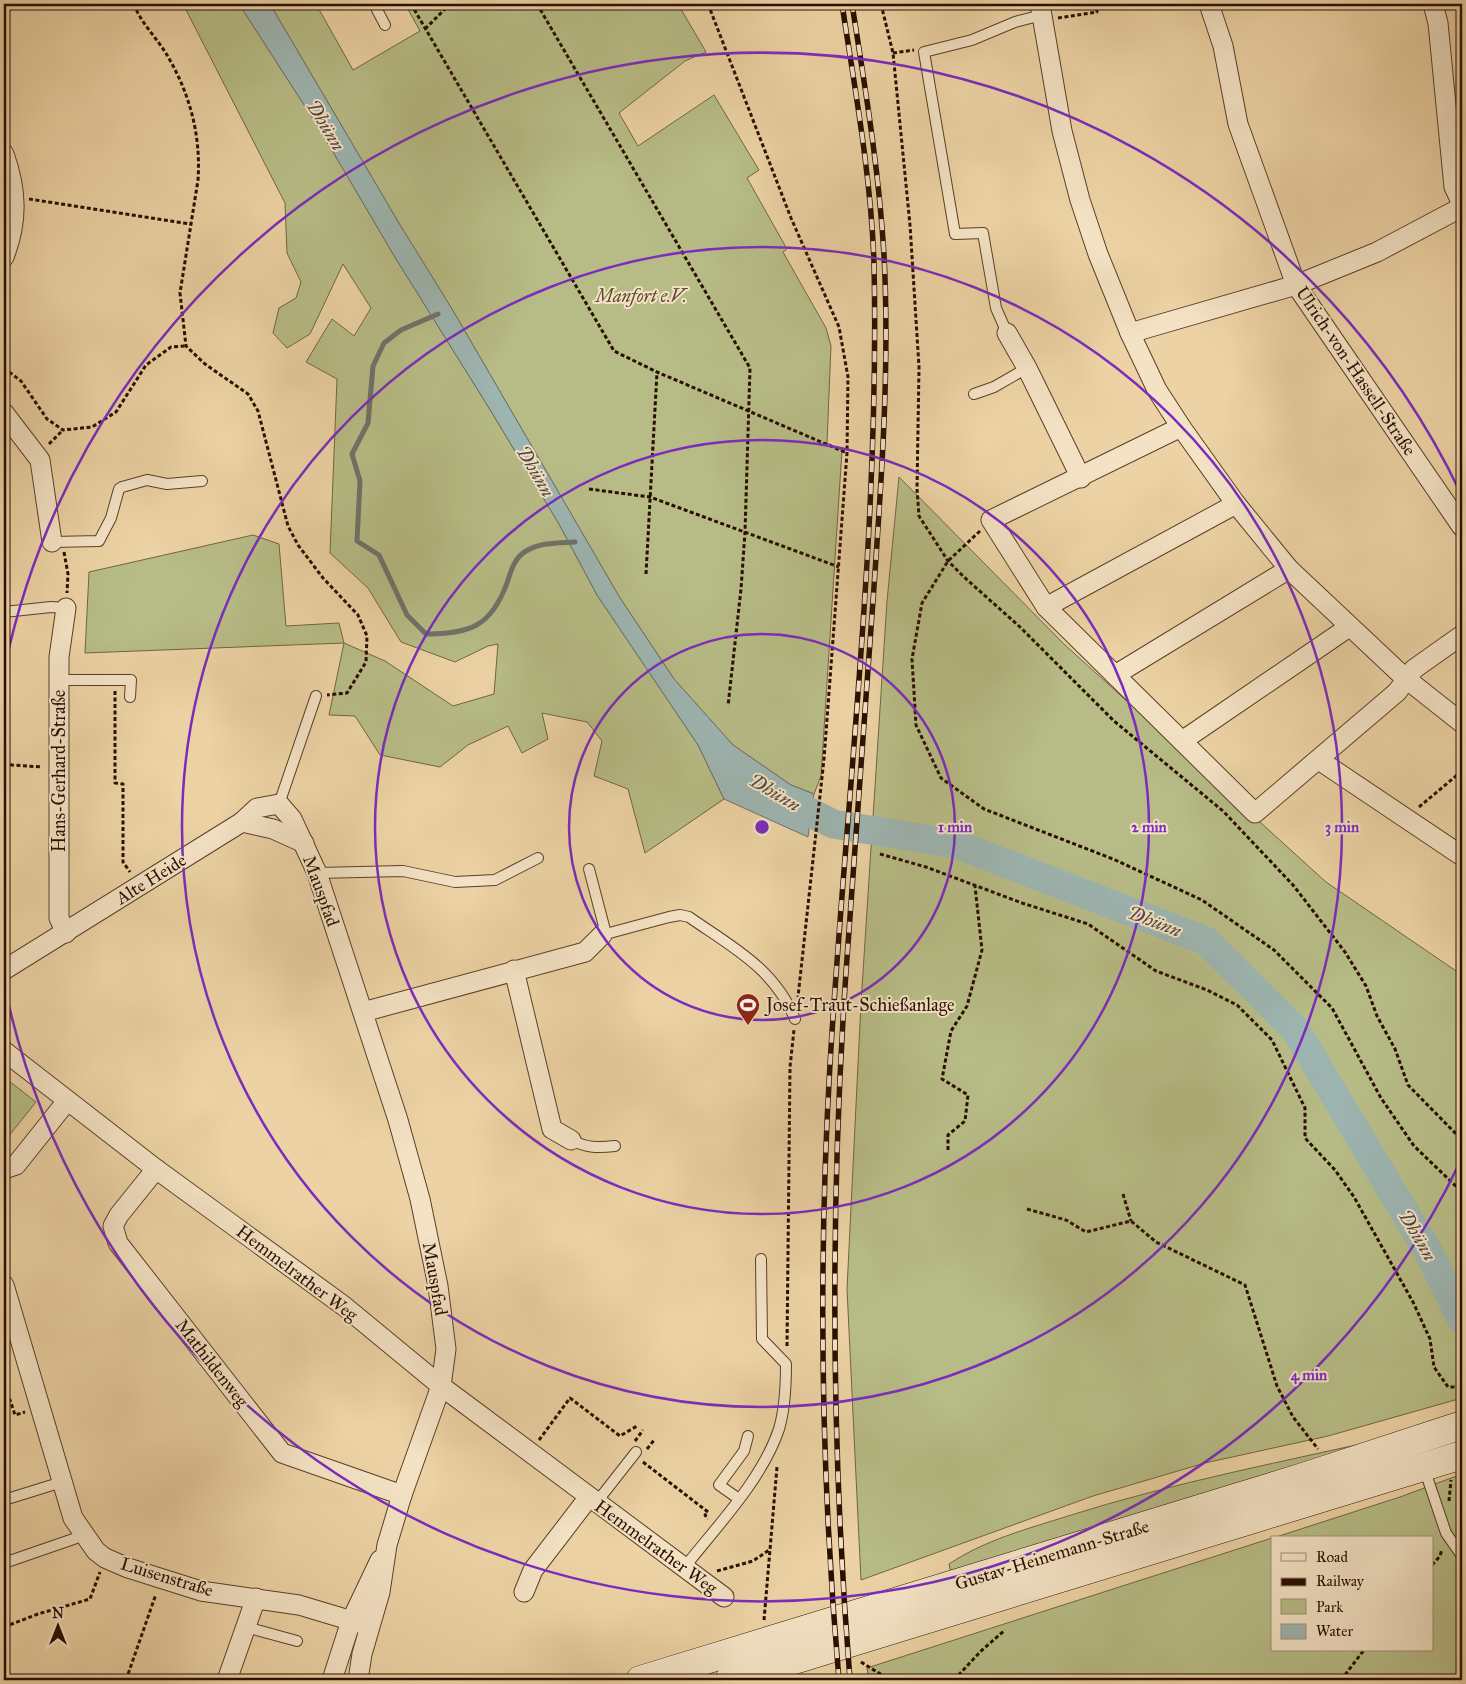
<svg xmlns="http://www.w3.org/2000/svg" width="1466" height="1684" font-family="'IM FELL Great Primer',serif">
	<rect width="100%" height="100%" fill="#ecd2a4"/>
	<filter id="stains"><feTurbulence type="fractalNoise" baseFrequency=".004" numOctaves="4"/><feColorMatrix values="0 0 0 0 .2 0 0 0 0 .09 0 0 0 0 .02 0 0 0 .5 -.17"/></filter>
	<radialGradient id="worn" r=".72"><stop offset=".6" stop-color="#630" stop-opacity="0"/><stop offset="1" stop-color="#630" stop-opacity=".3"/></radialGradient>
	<g fill="#b7bc86" stroke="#706543">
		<polygon points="183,4 239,4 319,128 393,254 489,408 559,524 597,595 698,745 724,799 645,853 628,789 594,776 602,741 587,722 542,713 548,739 522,753 508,726 468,745 440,767 380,755 355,716 329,715 344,643 85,653 89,572 253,535 279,544 286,626 339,623 344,643 385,661 453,706 494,694 498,644 488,646 455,662 401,642 368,588 330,553 337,379 306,362 332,319 354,336 371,308 343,264 310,334 287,348 273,333 279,308 296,298 301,282 287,253 285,203"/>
		<polygon points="270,4 316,4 353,70 420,31 405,4 678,4 706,52 685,61 619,113 638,146 714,95 759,170 747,178 787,249 783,252 826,328 831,346 827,443 842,450 821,776 814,794 791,785 733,745 674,679 620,598 452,309 400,225"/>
		<polygon points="899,477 1064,644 1326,882 1462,975 1462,1398 1328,1436 1205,1463 1093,1496 861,1580 847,1289 861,1003 887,601"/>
		<polygon points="4,1077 36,1102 4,1142"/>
		<path d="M1396,1436l-445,138 -2,-10c36,-24 78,-35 119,-48 107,-34 219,-55 328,-80z"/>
		<polygon points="1462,1474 1462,1680 869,1680 867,1668 1272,1538 1272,1650 1432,1650 1432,1538 1273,1538 1400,1497"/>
	</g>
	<polygon fill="#9db5b1" stroke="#6f726a" points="239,4 270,4 400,225 452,309 620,598 674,679 733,745 791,785 814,794 808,837 724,799 698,745 597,595 559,524 489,408 393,254 319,128"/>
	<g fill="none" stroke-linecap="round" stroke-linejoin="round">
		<path stroke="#6f726a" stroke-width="5" d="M438,314l-37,16 -17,13 -11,23 -5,57 -16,31 8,27 -3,60 22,14 28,60 19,19c43,0 65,-7 81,-51 4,-12 7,-25 19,-32 16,-9 32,-8 49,-9"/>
		<polyline stroke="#9db5b1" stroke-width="29" points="776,795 833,824 956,844 1206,941 1295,1029 1429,1253 1462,1320"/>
		<g stroke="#5a3f29" stroke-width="12">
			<g id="lane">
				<polyline points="374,4 385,25"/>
				<polyline points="1007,333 996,308 983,233 955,234 924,52 972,40 1015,22 1042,15"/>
				<polyline points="974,394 994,387 1027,368"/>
				<polyline points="52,542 99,541 111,518 119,489 122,487 147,480 167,484 202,481"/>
				<polyline points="4,612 51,607 66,608"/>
				<polyline points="59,680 131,680 130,697"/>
				<polyline points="279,804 316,696"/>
				<polyline points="589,869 606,934"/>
				<polyline points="317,873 403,871 455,882 495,880 538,858"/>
				<path d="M602,935l67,-18 11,-2 9,2c43,30 85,51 106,102"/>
				<path d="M571,1140c16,8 27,8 44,6"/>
				<polyline points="1424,1468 1446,1533 1462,1556"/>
				<polyline points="739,1499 719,1485 744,1451 748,1436"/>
				<polyline points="4,1500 62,1482"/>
				<polyline points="596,1503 636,1452"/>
				<polyline points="4,1563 85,1535"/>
				<path d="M684,1568c32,-41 78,-88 95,-139 6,-20 7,-43 7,-65l-24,-25 -1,-80"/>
				<polyline points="246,1627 297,1641"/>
			</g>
		</g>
		<g stroke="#5a3f29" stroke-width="21">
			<g id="street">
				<polyline points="1040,4 1062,131 1080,200 1098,254 1130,333 1157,390 1181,427 1236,504 1289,569 1405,678 1462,723"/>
				<polyline points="1209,4 1223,46 1238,124 1296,285 1462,527"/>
				<polyline points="1433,4 1438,23 1454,187 1462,204"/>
				<path d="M4,154c13,36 14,67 0,103"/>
				<polyline points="1007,333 1027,368 1081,478"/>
				<polyline points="1130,333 1296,285 1377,252 1462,207"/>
				<polyline points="4,413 40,460 52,542"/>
				<polyline points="1181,427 991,520 1046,607 1255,813 1397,692 1414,669 1462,635"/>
				<polyline points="1046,607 1236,504"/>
				<polyline points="1115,675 1289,569"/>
				<polyline points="1182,741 1349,627"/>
				<polyline points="1319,760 1462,856"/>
				<polyline points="242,822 257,808 279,804 292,819 317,873 398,1120 420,1199 438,1286 446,1349 441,1386 402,1495 387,1545 380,1592 362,1654 358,1680"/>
				<polyline points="66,933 59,918 59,657 66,608"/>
				<polyline points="4,970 242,822 273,829 304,843"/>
				<polyline points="514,970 552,1129 571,1140"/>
				<polyline points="363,1012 585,952 602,935"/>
				<polyline points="4,1051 156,1169 344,1306 441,1386 724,1597"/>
				<polyline points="4,1169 16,1165 67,1101"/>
				<polyline points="156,1169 119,1215 113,1226 118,1243 282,1453 402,1495"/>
				<polyline points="4,1285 73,1518 96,1551 105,1558 128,1568 201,1591 299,1605 369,1626"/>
				<polyline points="524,1592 533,1570 589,1497"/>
				<polyline points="227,1680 256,1598"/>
				<polyline points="332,1680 351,1621 380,1560"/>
			</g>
		</g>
		<g stroke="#2a0e00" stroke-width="29">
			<g id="secondary">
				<polyline points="640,1680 1297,1479 1462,1425"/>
				<polyline points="729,1680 1462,1455"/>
			</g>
		</g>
		<g stroke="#2a0e00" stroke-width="3" stroke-dasharray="4 2.5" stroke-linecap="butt">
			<path d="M134,4c6,18 23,34 33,51 23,39 34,80 31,125l-18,113 6,53 19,18 43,30 10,17 30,115 10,19 25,33 35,37 9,21 -1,26 -19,31 -20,2"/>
			<polyline points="411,4 614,351 657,372 847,453"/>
			<polyline points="537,4 750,368 745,532 741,589 728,706"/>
			<polyline points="708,4 791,218 839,327 848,377 847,453 824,759 798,997"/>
			<polyline points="881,4 893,53 910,225 919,367 917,489 919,516 948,561 964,577 1020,627 1114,721 1223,811 1293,885 1345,952 1366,986 1377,1016 1395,1049 1408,1085 1462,1140"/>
			<polyline points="1058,18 1097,12 1096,4"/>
			<polyline points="425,29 450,4"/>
			<polyline points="893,53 914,50"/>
			<polyline points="29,199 190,224"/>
			<polyline points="4,368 21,381 47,419 63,430 92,427 116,412 146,365 171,347 186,346"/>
			<polyline points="49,444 63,430"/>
			<polyline points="589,489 650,497 839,567"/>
			<polyline points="980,531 948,561 922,603 912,659 916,725 941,778 984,809 1113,859 1202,900 1274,950 1332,1008 1381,1098 1414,1146 1462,1192"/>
			<polyline points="64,552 68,574 67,593"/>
			<polyline points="646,574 657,372"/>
			<polyline points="115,691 115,783 123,784 123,862 130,872"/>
			<polyline points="4,762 12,765 42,767"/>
			<polyline points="1419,807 1462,771"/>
			<polyline points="880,854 926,867 1022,903 1088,924 1156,971 1207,990 1237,1005 1272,1040 1305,1108 1305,1138 1335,1170 1354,1197 1413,1302 1430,1339 1434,1367 1448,1387 1462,1387"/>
			<polyline points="948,1150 948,1135 965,1121 968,1095 942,1079 951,1031 967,1006 982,950 975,886"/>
			<polyline points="1123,1194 1131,1221"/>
			<polyline points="1027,1209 1066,1220 1086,1232 1131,1221 1156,1242 1245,1285 1277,1386 1293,1417 1318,1449"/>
			<polyline points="787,1346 790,1067 794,1030"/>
			<polyline points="4,1394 10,1400 15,1415 25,1412"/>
			<polyline points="539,1440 570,1398 620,1436 637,1426"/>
			<polyline points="635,1441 643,1430"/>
			<polyline points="647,1449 655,1439"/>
			<polyline points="643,1462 708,1512 705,1515 708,1519"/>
			<polyline points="1449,1501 1451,1480"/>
			<polyline points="1432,1565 1440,1556 1442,1549"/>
			<polyline points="717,1571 753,1561 769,1550"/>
			<polyline points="764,1620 777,1467"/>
			<polyline points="4,1627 38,1614 90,1599 100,1572"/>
			<polyline points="861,1662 890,1680"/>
			<polyline points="126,1680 156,1594"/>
			<polyline points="954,1680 981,1651 1005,1630"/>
			<polyline points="1341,1680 1364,1650"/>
		</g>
		<use href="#lane" stroke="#f3e2c4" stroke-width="10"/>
		<use href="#street" stroke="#f3e2c4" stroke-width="19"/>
		<use href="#secondary" stroke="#f3e2c4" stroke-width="28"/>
		<g stroke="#2a0e00" stroke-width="5.5">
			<g id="rail">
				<path d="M839,1680c-18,-204 -21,-411 -9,-616 16,-266 50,-533 44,-801 -3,-87 -19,-173 -32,-259"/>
				<path d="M850,1680c-19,-236 -20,-472 -4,-708 9,-124 18,-248 27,-371 8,-115 17,-231 11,-346 -5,-85 -19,-168 -32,-251"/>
			</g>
		</g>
		<use href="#rail" stroke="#f3e2c4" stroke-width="4" stroke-dasharray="11" stroke-linecap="butt"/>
	</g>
	<g fill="none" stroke="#7b2cbf" stroke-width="2.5">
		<circle cx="762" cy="827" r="193"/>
		<circle cx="762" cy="827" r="387"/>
		<circle cx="762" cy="827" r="580"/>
		<path d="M1461 1160A774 774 0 0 1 5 988M5 666A774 774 0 0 1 1461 494"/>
	</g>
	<defs>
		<g id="stadium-pin" transform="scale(1.25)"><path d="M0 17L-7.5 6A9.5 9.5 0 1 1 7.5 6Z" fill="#8f2418" stroke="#f3e2c4"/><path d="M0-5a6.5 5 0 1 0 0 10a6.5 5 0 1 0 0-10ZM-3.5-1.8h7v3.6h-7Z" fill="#fff"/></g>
	</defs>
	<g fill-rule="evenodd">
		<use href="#stadium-pin" x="748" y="1005"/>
	</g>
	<g text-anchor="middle" stroke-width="4" stroke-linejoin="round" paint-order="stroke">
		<g font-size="18" font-style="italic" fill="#5b4b2f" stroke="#f3e2c4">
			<text x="641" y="302">Manfort e.V.</text>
		</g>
		<g font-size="18" fill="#2a0e00" stroke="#f3e2c4">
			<text transform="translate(1356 371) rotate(56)" y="6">Ulrich-von-Hassell-Straße</text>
			<text transform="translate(59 771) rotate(-90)" y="6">Hans-Gerhard-Straße</text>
			<text transform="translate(151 879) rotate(-32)" y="6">Alte Heide</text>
			<text transform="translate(321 891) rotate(70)" y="6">Mauspfad</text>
			<text transform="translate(297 1273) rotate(37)" y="6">Hemmelrather Weg</text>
			<text transform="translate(435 1279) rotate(80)" y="6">Mauspfad</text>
			<text transform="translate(212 1363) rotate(52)" y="6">Mathildenweg</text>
			<text transform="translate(656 1547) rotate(36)" y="6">Hemmelrather Weg</text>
			<text transform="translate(1052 1555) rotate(-17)" y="6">Gustav-Heinemann-Straße</text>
			<text transform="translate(167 1577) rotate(17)" y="6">Luisenstraße</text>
		</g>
		<g font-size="18" fill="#2a0e00" stroke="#f3e2c4" text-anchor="start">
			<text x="766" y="1011">Josef-Traut-Schießanlage</text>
		</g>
		<g font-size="19" font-style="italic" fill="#52483e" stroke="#f3e2c4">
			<text transform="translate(326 125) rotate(59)" y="7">Dhünn</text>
			<text transform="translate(536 471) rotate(60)" y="7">Dhünn</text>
			<text transform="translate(775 792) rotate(31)" y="7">Dhünn</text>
			<text transform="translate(1155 921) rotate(21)" y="7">Dhünn</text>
			<text transform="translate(1418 1235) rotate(60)" y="7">Dhünn</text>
		</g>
	</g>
	<circle cx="762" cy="827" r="8" fill="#7b2cbf" stroke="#f3e2c4" stroke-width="2.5"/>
	<g font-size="15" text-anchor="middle" font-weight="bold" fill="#7b2cbf" stroke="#f3e2c4" stroke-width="4" stroke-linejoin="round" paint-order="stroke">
		<text x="955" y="832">1 min</text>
		<text x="1149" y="832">2 min</text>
		<text x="1342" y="832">3 min</text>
		<text x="1309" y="1380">4 min</text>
	</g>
	<rect width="1466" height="1684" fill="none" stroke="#ecd2a4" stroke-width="20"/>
	<rect x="5" y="5" width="1456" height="1674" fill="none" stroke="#2a0e00" stroke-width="2.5"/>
	<rect x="10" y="10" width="1446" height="1664" fill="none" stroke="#2a0e00"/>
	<rect x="1271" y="1536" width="162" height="115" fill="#f3e2c4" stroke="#a38d76"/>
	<rect x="1281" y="1553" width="25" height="8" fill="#f3e2c4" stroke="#a38d76"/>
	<text x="1316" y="1562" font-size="15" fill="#2a0e00">Road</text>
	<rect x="1281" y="1578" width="25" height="8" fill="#2a0e00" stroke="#a38d76"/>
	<text x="1316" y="1586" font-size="15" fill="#2a0e00">Railway</text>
	<rect x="1281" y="1599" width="25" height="15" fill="#b7bc86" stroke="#a38d76"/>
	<text x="1316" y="1612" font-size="15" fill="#2a0e00">Park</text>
	<rect x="1281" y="1624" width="25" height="15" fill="#9db5b1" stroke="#a38d76"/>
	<text x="1316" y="1636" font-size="15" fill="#2a0e00">Water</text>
	<g transform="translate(58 1626)" stroke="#f3e2c4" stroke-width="4" paint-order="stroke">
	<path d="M0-4L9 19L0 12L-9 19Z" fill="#2a0e00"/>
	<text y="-8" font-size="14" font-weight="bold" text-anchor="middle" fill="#2a0e00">N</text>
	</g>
	<rect width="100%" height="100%" filter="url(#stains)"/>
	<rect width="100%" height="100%" fill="url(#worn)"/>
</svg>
